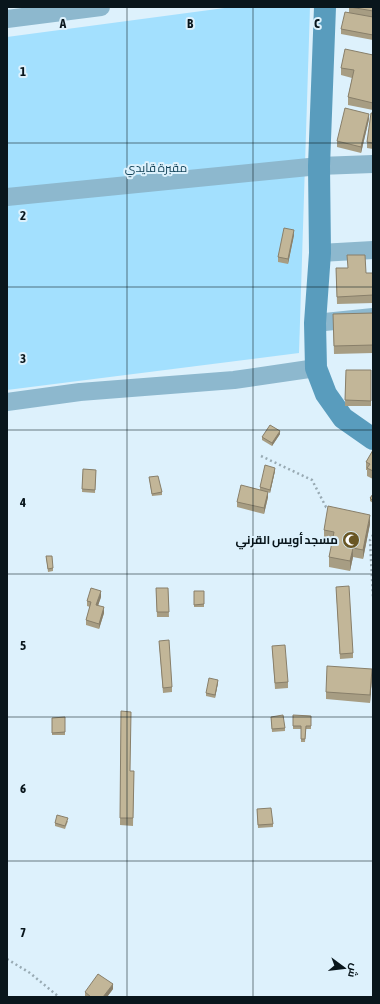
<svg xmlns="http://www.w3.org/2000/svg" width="380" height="1004" font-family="'Asap Condensed',Cairo,sans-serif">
	<rect width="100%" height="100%" fill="#ddf1fc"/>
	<polygon fill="#a3e0fe" points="232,7 310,7 299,353 7,390 7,37"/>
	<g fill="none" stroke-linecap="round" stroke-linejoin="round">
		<g stroke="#98aab3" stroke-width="2.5" stroke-dasharray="2 3" stroke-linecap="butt">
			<polyline points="261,456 312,480 326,507 331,508"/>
			<polyline points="373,535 370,540 373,598"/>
			<polyline points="7,959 30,973 59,997"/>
		</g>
		<g stroke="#8db8ce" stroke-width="18">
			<polyline points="7,19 101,7"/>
			<polyline points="7,197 319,166 373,164"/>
			<polyline points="320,253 373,250"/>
			<polyline points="315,323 373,317"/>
			<polyline points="7,402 80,392 234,380 316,368"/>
		</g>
		<polyline stroke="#599cbd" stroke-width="22" points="325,7 319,166 320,253 315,323 316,368 326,394 343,418 373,439"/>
	</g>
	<g fill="#a79d83">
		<polygon points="349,7 373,7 373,40 341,34 341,29 349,12"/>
		<polygon points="373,55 373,110 348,105 348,97 352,78 341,75 341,68"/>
		<polygon points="373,113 373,149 367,148 367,142"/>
		<polygon points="369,119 361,153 337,147 337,141"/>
		<polygon points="294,235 288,264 278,262 278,257"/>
		<polygon points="336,268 366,273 373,273 373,303 337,304"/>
		<polygon points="373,313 373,353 334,354 333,314"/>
		<polygon points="346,370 371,370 371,406 345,406"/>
		<polygon points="280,434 272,446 262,440 262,437"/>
		<polygon points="373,450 373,479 367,476 367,470 366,470 366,462"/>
		<polygon points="83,469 96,470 95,493 82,492"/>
		<polygon points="275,471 270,493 268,492 268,497 264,514 237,507 237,502 260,490 260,487"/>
		<polygon points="149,477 162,492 162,495 152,496"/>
		<polygon points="373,494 373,503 370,501 370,498"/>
		<polygon points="370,524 363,559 353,557 350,571 329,567 329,557 333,541 324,539 324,530"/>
		<polygon points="46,556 53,568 53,571 48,572"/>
		<polygon points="336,587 353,653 353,658 340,659"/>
		<polygon points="156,588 168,588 169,617 157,617"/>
		<rect x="194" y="591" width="10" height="16"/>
		<polygon points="101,597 98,606 104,613 99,629 86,625 86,620 90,607 87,606 87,601"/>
		<polygon points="159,641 172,687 172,692 163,693"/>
		<polygon points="272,646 288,682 288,688 275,689"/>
		<polygon points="372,677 370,703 326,699 326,692"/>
		<polygon points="218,683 215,698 206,696 206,693"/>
		<polygon points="121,711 130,771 134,771 133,826 120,825"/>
		<polygon points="293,715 311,716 311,729 306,729 305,742 301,742 301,729 293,729"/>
		<polygon points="65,717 65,735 52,735 52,718"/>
		<polygon points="271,717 285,728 285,731 272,732"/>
		<polygon points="257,809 273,824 273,827 258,828"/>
		<polygon points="68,821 65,829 55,826 55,823"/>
		<polygon points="113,989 107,997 85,997 85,992"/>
	</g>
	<g fill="#887f6a">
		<polygon points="369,114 369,119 361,153 361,147"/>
		<polygon points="294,230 294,235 288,264 288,259"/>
		<polygon points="280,431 280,434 272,446 272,443"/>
		<polygon points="275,468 275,471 270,493 270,490"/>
		<polygon points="268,492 268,497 264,514 264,508"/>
		<polygon points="370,515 370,524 363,559 363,550"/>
		<polygon points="353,548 353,557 350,571 350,561"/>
		<polygon points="101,591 101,597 96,611 96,605"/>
		<polygon points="104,607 104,613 99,629 99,624"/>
		<polygon points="372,669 372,677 370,703 370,695"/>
		<polygon points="218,680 218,683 215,698 215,695"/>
		<polygon points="113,984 113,989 107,997 103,997"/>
	</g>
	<g fill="#c2b698" stroke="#887f6a">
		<polygon points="350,7 373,7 373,11"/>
		<polygon points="345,12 373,17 373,35 341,29"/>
		<polygon points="345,49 373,55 373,103 348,97 354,70 341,68"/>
		<polygon points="345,108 369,114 361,147 337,141"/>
		<polygon points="371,113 373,113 373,143 367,142"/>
		<polygon points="284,228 294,230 288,259 278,257"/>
		<polygon points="347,255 365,255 366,273 373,273 373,295 337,297 336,268 348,268"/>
		<polygon points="373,313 373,345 334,346 333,314"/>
		<polygon points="346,370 371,370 371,401 345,400"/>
		<polygon points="270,425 280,431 272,443 262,437"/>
		<polygon points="373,450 373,471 367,468 370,464 366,462"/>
		<polygon points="265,465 275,468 270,490 260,487"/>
		<polygon points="83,469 96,470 95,490 82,489"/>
		<polygon points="158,476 162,492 152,494 149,477"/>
		<polygon points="241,485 268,492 264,508 237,502"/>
		<polygon points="373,494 373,501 370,498"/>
		<polygon points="328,506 370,515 363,550 353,548 350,561 329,557 334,532 324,530"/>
		<polygon points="46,556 52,556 53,568 48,569"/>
		<polygon points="349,586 353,653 340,654 336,587"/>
		<polygon points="91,588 101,591 96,605 104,607 99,624 86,620 91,602 87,601"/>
		<polygon points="156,588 168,588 169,612 157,612"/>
		<polygon points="194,591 204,591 204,604 194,605"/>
		<polygon points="169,640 172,687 163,688 159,641"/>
		<polygon points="285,645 288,682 275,683 272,646"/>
		<polygon points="327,666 372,669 370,695 326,692"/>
		<polygon points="209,678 218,680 215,695 206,693"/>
		<polygon points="121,711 131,712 130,771 134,771 133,818 120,818"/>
		<polygon points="283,715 285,728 272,729 271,717"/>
		<polygon points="293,715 311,716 311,726 306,726 305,739 301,739 301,726 293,726"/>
		<polygon points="65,717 65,732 52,733 52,718"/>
		<polygon points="271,808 273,824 258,825 257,809"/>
		<polygon points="57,815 68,818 65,826 55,823"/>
		<polygon points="98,974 113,984 103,997 91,997 85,992"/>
	</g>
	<path fill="none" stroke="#09161c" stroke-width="1" stroke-opacity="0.55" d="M127,7v990M253,7v990M7,143h366M7,287h366M7,430h366M7,574h366M7,717h366M7,861h366"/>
	<defs>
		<g id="mosque-disc" transform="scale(0.9)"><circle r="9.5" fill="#695624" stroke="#ddf1fc"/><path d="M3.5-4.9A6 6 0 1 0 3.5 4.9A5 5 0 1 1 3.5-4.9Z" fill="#fff"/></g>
	</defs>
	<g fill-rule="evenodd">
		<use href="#mosque-disc" x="351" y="540"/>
	</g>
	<g text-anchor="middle" stroke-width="4" stroke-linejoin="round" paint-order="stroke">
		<g font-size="12" fill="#154459" stroke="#ddf1fc">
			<text x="156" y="172">مقبرة قايدي</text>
		</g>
		<g font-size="12" font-weight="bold" fill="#09161c" stroke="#ddf1fc" text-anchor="end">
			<text x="338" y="544">مسجد أويس القرني</text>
		</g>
	</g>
	<g font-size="13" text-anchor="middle" font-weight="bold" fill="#09161c" stroke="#ddf1fc" stroke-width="4" stroke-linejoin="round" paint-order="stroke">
		<text x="63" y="28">A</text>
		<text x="190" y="28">B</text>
		<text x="317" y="28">C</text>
		<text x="23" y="76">1</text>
		<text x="23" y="220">2</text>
		<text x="23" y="363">3</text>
		<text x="23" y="507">4</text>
		<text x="23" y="650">5</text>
		<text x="23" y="793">6</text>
		<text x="23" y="937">7</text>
	</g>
	<rect width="380" height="1004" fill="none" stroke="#09161c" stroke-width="16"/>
	<g transform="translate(344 968) rotate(105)" stroke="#ddf1fc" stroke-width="3" paint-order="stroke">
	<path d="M0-3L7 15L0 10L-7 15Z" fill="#09161c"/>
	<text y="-6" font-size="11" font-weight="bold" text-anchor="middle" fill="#09161c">ش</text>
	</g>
</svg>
